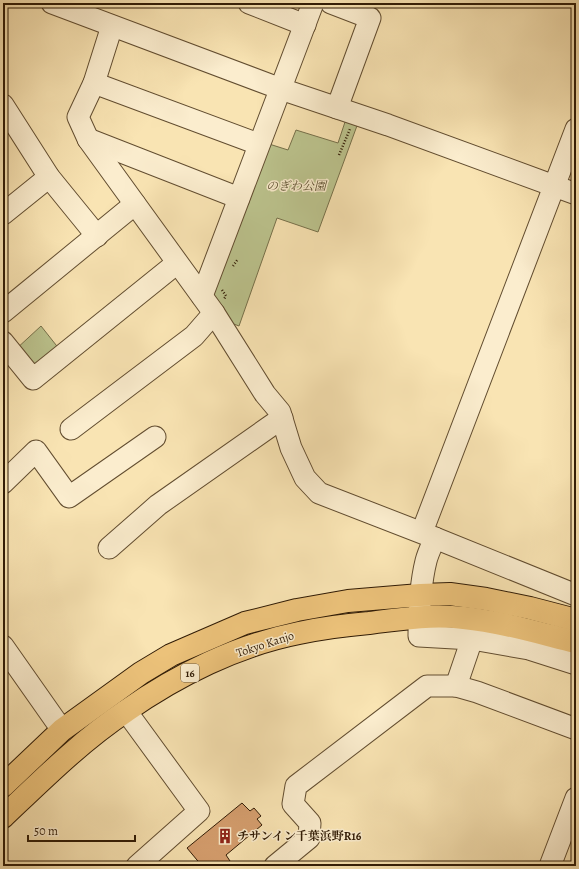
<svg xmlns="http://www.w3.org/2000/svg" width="579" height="869" font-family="Alegreya,'Noto Serif JP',serif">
	<rect width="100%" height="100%" fill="#f9e4b3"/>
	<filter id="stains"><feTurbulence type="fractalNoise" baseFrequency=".005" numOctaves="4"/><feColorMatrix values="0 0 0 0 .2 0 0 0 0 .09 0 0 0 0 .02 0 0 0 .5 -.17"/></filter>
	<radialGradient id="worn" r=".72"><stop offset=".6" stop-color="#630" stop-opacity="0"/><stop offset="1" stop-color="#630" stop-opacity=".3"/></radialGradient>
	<g fill="#bcc48e" stroke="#76704a">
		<polygon points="346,119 358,123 318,232 277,218 239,326 226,321 210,289 266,143 288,150 296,130 338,143"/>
		<polygon points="41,326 60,350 40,368 29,366 15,350"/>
	</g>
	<polygon fill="#d69f6f" stroke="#301b05" points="242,803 250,811 254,808 261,816 257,819 262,825 226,855 232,864 229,866 222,866 218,861 212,866 202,866 187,848"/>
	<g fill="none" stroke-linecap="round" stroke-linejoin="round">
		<g stroke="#624d30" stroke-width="23">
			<g id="minor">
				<polyline points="52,3 281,89 388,125 576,194"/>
				<polyline points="249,3 305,25"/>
				<polyline points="331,3 370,18 337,108"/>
				<polyline points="112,26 94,83 78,117 88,139 214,313 265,394 280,412 291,448 305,478 319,493 435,538 576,595"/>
				<polyline points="94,83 258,144"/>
				<polyline points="3,105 49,177 97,236"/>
				<polyline points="88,139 239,198"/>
				<polyline points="3,214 49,177"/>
				<polyline points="202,296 313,3"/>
				<polyline points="3,312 135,204"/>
				<polyline points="3,342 33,379 177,263"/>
				<polyline points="71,429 194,336 214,313"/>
				<polyline points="3,483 36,451 69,497 155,437"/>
				<polyline points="422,532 576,129"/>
				<path d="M435,538c-3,7 -7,15 -9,23 -6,24 -7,50 -7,75l53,3 57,10 47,15"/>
				<polyline points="109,548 158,505 282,418"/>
				<polyline points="3,646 62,730"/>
				<polyline points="456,686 472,639"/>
				<polyline points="126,711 199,811 137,866"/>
				<polyline points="275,866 309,838 310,823 293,804 296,786 427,686 456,686 477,692 576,729"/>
				<polyline points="550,866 576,798"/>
			</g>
		</g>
		<g stroke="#301b05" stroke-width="24">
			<g id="highway">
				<polyline points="3,786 62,730 141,673 171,655 245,623 297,610 348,601 420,595 450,594 486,599 530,608 576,620"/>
				<path d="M3,817c39,-37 78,-76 123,-106 51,-36 112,-66 173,-78 23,-5 47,-8 70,-10 31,-4 63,-9 95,-5 38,4 75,15 112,24"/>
			</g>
		</g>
		<g stroke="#301b05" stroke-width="2.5" stroke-dasharray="1 2" stroke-linecap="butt">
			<polyline points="339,155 350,129"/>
			<polyline points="233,266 238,259"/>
			<polyline points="222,290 226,296 224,299"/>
		</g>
		<use href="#minor" stroke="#fbedce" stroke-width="21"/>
		<use href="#highway" stroke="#ecc27a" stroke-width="22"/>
	</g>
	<defs>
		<g id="building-bare" transform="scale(1.2)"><path d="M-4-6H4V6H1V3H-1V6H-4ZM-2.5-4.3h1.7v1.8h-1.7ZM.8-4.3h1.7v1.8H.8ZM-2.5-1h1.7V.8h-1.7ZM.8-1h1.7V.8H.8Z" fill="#8f2418" stroke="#fbedce" stroke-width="2.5" paint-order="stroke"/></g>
	</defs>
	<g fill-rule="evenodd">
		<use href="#building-bare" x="225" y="836"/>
	</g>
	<g text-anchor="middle" stroke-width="3" stroke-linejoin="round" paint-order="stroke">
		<rect fill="#fbedce" stroke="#6d5a41" stroke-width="1" x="181" y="664" width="18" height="18" rx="3"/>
		<g font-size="11" font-weight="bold" fill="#301b05">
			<text x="190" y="677">16</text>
		</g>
		<g font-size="12" font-style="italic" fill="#5a4e2e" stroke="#fbedce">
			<text x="296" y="190">のぎわ公園</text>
		</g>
		<g font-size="12" fill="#301b05" stroke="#fbedce">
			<text transform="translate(265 644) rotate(-18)" y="4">Tokyo Kanjo</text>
		</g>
		<g font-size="12" font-weight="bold" fill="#301b05" stroke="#fbedce" text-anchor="start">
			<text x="237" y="840">チサンイン千葉浜野R16</text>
		</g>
	</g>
	<rect width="579" height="869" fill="none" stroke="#f9e4b3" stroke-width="16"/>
	<rect x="4" y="4" width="571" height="861" fill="none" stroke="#301b05" stroke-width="2"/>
	<rect x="8" y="8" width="563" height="853" fill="none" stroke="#301b05"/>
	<path d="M28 835v6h107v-6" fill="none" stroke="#301b05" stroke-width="2"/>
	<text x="34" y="835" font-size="12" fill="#301b05" stroke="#fbedce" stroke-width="3" paint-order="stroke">50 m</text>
	<rect width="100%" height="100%" filter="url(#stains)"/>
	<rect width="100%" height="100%" fill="url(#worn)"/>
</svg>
